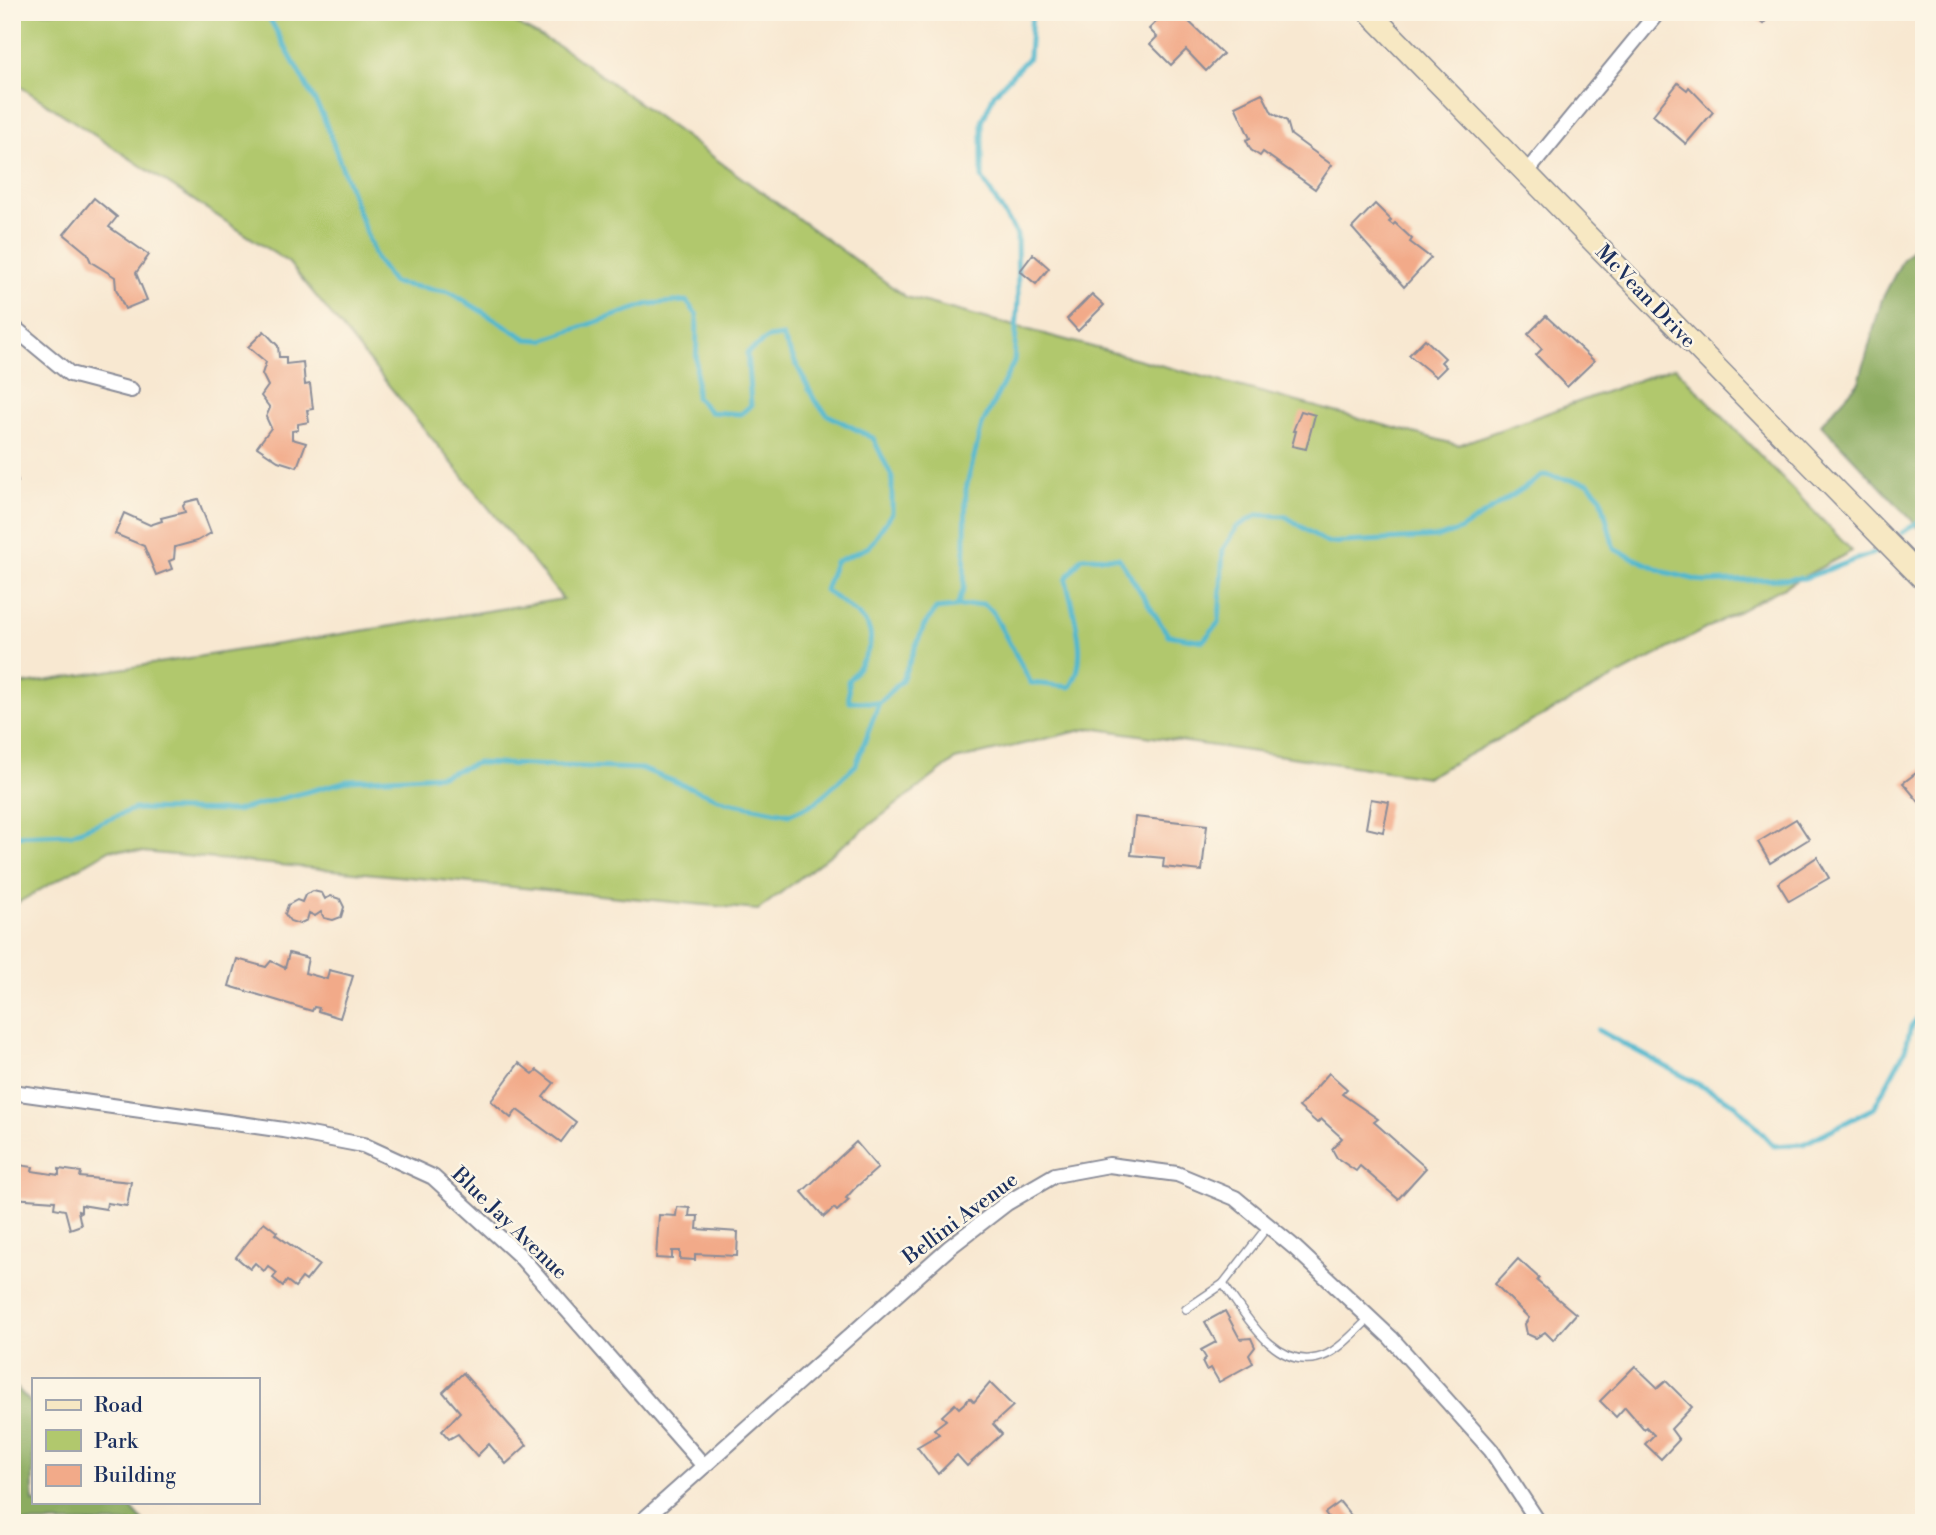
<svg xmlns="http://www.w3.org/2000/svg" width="1936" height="1535" font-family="'Libre Bodoni',serif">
	<rect width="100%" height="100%" fill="#fcf5e5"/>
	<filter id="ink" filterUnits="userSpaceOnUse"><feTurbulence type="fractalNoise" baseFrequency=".0143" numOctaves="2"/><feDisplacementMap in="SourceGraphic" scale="14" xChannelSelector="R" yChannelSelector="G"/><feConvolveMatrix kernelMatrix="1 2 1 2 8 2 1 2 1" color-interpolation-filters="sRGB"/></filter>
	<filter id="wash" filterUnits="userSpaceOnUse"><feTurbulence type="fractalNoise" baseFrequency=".00686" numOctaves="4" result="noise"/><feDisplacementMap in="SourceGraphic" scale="28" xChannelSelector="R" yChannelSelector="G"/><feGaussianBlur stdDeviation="1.57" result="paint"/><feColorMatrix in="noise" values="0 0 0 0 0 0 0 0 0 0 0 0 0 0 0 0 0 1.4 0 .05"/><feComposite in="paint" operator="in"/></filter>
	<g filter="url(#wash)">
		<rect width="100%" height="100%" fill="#f8e8d1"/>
		<polygon fill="#b1c86d" stroke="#667c66" stroke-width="2" points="12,12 494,12 566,50 906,297 1458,445 1675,367 1852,551 1427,777 1091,728 955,760 758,910 111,849 12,906 12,686 563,599 289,263 12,81"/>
		<g fill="#8cac60" stroke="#546e5f" stroke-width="2">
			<polygon points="1924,236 1924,533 1821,424 1859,382 1882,299 1903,259"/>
			<polygon points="12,1383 33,1405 33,1502 126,1502 145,1523 12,1523"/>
		</g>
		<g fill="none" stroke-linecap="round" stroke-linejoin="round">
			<g stroke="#4fb7ce" stroke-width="5">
				<path d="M266,12l57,104 53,143 17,24 57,9 77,47 16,1 106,-36 37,-3 11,14 -1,82 14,15 31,2 10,-9 -4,-52 21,-15 14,-2 33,65 13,14 45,23 19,39v36l-23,34 -34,15 -10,28c45,33 64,40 23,91l1,20 30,2"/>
				<polyline points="1902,533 1924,518"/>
				<polyline points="957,606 964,588 966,489 982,425 1014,362 1018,300 1017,235 982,178 982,122 994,94 1029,57 1032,12"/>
				<path d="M12,836l59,-2 63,-25 101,2 116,-31 92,-5 34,-12 165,6 86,33 62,12 25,-11 41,-38 23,-62 23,-23 22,-54 12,-17 47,-5 9,7 39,72 39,4c21,-29 2,-76 -4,-108l16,-22 37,1 49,77 35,6 16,-19 4,-73 14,-22 20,-12 28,1 42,27 112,-6 21,-7 84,-55 44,8 13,14 13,52 51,23 40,10 100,-4 69,-25"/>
				<polyline points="1598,1030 1735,1104 1774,1146 1803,1144 1874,1108 1905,1050 1911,1026 1924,1010"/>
			</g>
		</g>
		<g id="blocks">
			<g fill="#f2aa89">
				<polygon points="1166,12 1184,12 1184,17 1223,54 1206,71 1186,50 1171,65 1150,44 1157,37 1149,29"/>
				<polygon points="1755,12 1773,12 1763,24 1753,16"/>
				<polygon points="1678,83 1687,90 1689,87 1713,112 1686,144 1653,115"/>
				<polygon points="1262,93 1272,113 1287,121 1291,135 1332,165 1315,189 1263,152 1260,156 1251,150 1246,140 1250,138 1235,106"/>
				<polygon points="94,198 117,217 109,227 149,255 136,273 147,300 125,309 116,289 115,277 91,262 87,253 64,234"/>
				<polygon points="1375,204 1391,220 1389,222 1393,225 1395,223 1412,239 1410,242 1431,258 1404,287 1352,228"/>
				<polygon points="1033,254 1049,268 1036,284 1020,271"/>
				<polygon points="1092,294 1104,305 1078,331 1067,319"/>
				<polygon points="1546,316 1594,361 1567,387 1536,355 1542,349 1528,334"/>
				<polygon points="264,331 278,346 279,357 286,357 286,364 303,362 305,385 310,384 313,409 307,410 309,422 298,424 298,430 292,431 292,439 306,443 297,467 278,461 257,447 271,428 266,417 270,408 261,396 268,386 262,374 266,362 248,347"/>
				<polygon points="1425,339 1445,358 1441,362 1446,367 1436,377 1409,355"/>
				<polygon points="1301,411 1315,415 1306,449 1292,446 1296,431 1293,431"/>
				<polygon points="12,454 18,482 12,483"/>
				<polygon points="198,499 211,533 197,541 175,547 174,559 169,561 172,569 156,575 144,546 115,534 124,513 150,525 162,521 161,518 185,512 183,506 186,502"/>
				<polygon points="1924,767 1924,808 1903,783"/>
				<polygon points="1371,799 1389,802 1383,832 1366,828"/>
				<polygon points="1135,817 1207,825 1202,871 1163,867 1164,858 1131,855"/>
				<polygon points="1796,819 1809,839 1770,863 1758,842"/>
				<polygon points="1817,857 1829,878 1789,901 1778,883"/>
				<polygon points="313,891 322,893 325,899 331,896 340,899 344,907 341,917 333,920 324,918 321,912 315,916 309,913 307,920 299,924 290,921 285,914 288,905 297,900 302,902 305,895"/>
				<polygon points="289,953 308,958 305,973 327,979 329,970 353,976 340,1018 318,1011 319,1008 314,1007 312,1011 229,986 237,959 266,967 271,961 285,968"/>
				<polygon points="519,1063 533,1074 537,1070 554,1083 543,1097 576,1122 561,1142 517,1110 511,1118 491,1101"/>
				<polygon points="1329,1073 1347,1089 1342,1094 1378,1119 1374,1122 1426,1168 1398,1199 1360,1166 1356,1171 1337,1158 1332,1149 1342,1138 1321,1119 1317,1123 1299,1107"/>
				<polygon points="856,1142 878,1168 854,1189 846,1198 849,1200 837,1211 834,1208 824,1217 802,1192"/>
				<polygon points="12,1164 33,1167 32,1171 59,1175 59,1169 81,1172 80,1177 131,1182 127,1206 107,1203 106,1209 81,1205 81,1212 78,1211 81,1225 70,1229 65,1210 54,1208 55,1201 12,1198"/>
				<polygon points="677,1207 690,1208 689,1216 698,1216 697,1229 738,1232 737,1256 695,1254 695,1260 680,1259 680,1251 672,1251 672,1259 656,1258 659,1215 676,1216"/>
				<polygon points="264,1222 277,1232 275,1234 319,1265 306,1281 302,1278 295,1287 287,1281 283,1286 273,1278 277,1273 268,1266 264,1271 255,1263 250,1269 236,1257"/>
				<polygon points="1518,1259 1539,1278 1537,1281 1576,1314 1553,1340 1545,1332 1536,1338 1527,1334 1525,1324 1529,1318 1495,1284"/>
				<polygon points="1225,1311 1240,1339 1251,1338 1255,1347 1249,1355 1253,1363 1219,1382 1211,1368 1206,1370 1202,1362 1206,1358 1201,1350 1216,1342 1205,1322"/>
				<polygon points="1635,1366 1658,1388 1666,1381 1692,1407 1671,1429 1679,1440 1661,1459 1645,1444 1654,1435 1646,1427 1644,1429 1625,1407 1616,1417 1600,1401"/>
				<polygon points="463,1373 527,1445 506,1464 489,1444 477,1456 458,1434 449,1439 442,1431 460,1412 443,1392"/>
				<polygon points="990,1383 1013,1406 993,1424 1002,1434 967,1466 957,1455 938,1474 917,1447 939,1434 934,1429 946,1420 942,1416 955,1404 959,1408 970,1398 974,1402"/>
				<polygon points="1340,1502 1357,1523 1333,1523 1325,1513"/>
			</g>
		</g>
	</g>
	<g filter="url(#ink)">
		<use href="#blocks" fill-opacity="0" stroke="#8a8c98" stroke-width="2"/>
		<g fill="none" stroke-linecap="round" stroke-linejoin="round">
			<g stroke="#8a8c98" stroke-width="10">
				<g id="lane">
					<path d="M1223,1284c22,29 50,84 94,74 20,-4 38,-27 53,-40"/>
					<polyline points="1186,1309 1223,1284 1268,1226"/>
				</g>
			</g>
			<g stroke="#8a8c98" stroke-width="18">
				<g id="street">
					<polyline points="1526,173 1658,12"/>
					<polyline points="12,326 70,374 131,390"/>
					<polyline points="12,1092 284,1130 363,1145 433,1177 519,1255 704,1466"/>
					<polyline points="640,1523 950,1247 1007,1203 1055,1175 1109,1165 1177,1174 1235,1198 1294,1247 1391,1338 1491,1450 1539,1523"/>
				</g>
			</g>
			<g stroke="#8a8c98" stroke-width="24">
				<polyline id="secondary" points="1369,12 1924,580"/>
			</g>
			<use href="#lane" stroke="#fff" stroke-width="7"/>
			<use href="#street" stroke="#fff" stroke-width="14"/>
			<use href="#secondary" stroke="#f7e8c3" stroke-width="21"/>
		</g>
	</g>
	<g text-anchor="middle" stroke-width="5" stroke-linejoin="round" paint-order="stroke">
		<g font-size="21" fill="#1b2f5e" stroke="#fcf5e5">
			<text transform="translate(1646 296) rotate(46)" y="7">McVean Drive</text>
			<text transform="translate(960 1218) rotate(-37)" y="7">Bellini Avenue</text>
			<text transform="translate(510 1223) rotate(44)" y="7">Blue Jay Avenue</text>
		</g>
	</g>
	<rect width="1936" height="1535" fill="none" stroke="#fcf5e5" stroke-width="42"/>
	<rect x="32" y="1378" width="228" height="126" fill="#fcf5e5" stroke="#a2a6af" stroke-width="2"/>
	<rect x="46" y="1400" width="35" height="10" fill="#f7e8c3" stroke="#a2a6af" stroke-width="2"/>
	<text x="94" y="1412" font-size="21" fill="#1b2f5e">Road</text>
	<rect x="46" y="1430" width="35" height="21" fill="#b1c86d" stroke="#a2a6af" stroke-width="2"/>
	<text x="94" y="1448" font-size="21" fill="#1b2f5e">Park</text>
	<rect x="46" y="1465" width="35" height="21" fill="#f2aa89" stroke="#a2a6af" stroke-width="2"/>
	<text x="94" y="1482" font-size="21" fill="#1b2f5e">Building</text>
</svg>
